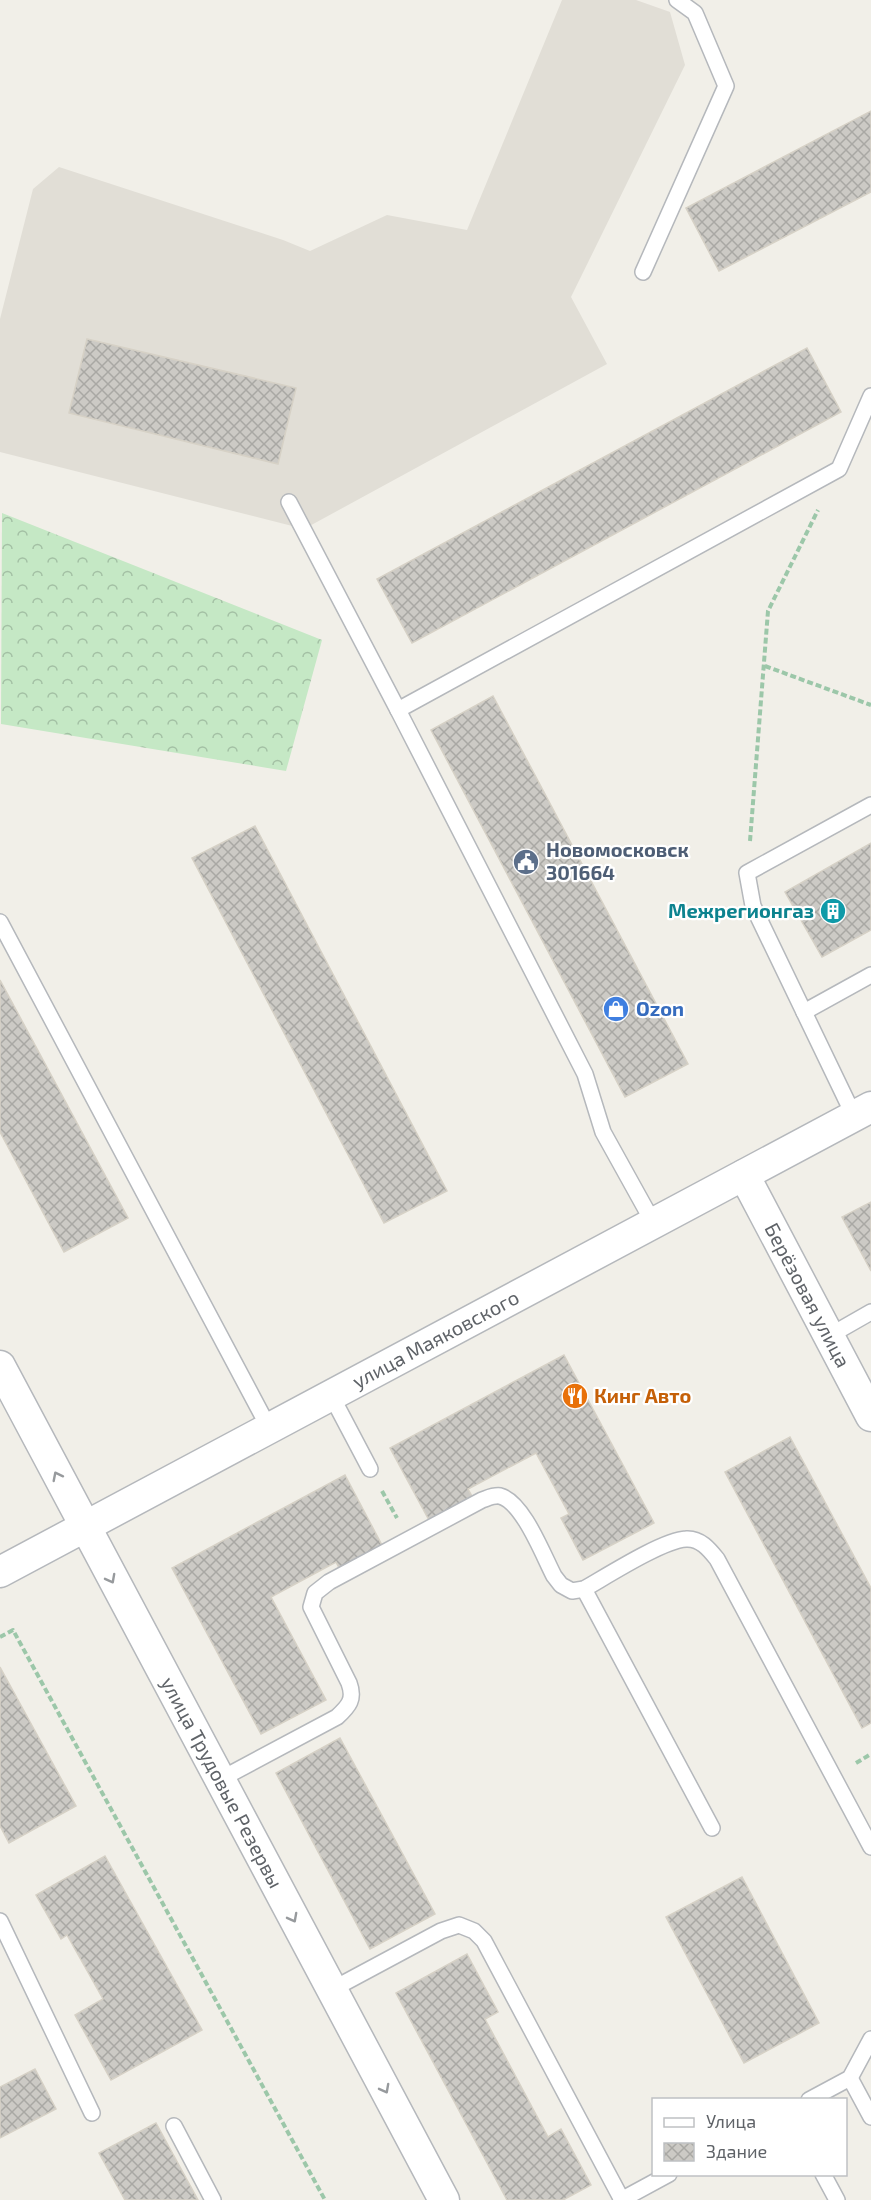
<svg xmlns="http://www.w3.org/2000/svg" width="871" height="2200" font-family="'Exo 2',sans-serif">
	<defs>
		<pattern id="forest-crowns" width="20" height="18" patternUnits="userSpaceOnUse" patternTransform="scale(1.5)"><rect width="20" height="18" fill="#c5e8c5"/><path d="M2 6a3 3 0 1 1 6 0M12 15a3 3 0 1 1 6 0" fill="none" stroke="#a3c0a4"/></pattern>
		<pattern id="building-cross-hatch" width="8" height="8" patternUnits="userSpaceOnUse" patternTransform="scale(1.5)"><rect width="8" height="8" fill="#cccac5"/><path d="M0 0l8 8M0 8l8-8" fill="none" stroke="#a9a8a4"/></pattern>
	</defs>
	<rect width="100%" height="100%" fill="#f1efe8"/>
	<polygon fill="#e1ded6" points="562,0 636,0 670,12 685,65 571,297 607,364 304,529 0,452 0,319 33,189 59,167 283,240 310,251 387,215 467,230"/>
	<polygon fill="url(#forest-crowns)" points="2,513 322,640 286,771 1,724"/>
	<g fill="url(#building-cross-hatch)" stroke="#d6d1c6" stroke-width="1.5">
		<polygon points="871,111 871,192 719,271 686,208"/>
		<polygon points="87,339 296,388 278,464 69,413"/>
		<polygon points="807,348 841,412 412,643 377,579"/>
		<polygon points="493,696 688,1064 625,1097 431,730"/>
		<polygon points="255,826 447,1191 384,1223 192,858"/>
		<polygon points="871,843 871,930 822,957 785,892"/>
		<polygon points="0,980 128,1218 64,1252 0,1132"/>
		<polygon points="871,1202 871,1271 842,1217"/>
		<polygon points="564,1355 654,1523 583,1560 561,1518 569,1514 536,1453 468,1489 473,1498 430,1522 390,1448"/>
		<polygon points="790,1437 871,1588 871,1723 862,1728 725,1472"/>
		<polygon points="345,1475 384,1549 341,1572 336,1562 271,1597 326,1700 261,1734 172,1568"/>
		<polygon points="0,1667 76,1806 9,1843 0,1826"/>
		<polygon points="340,1738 435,1914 370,1949 276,1773"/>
		<polygon points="105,1856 202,2030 111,2080 75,2015 103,1999 67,1935 61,1939 36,1895"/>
		<polygon points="742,1877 819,2023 744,2063 666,1917"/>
		<polygon points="467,1954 498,2012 485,2019 548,2137 561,2129 591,2185 563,2200 507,2200 396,1993"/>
		<polygon points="35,2069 56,2109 0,2138 0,2087"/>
		<polygon points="156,2123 198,2200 125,2200 99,2153"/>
	</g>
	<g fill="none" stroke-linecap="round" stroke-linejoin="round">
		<g stroke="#b5b8bc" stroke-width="18">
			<g id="lane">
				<polyline points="643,272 726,86 695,13 677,0"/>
				<polyline points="289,502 398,710"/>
				<polyline points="0,922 269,1428"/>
				<polyline points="804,1012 871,975"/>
				<polyline points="854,1116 753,906 747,873 871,805"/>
				<polyline points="654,1224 603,1132 585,1074 398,710 839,469 871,396"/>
				<polyline points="829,1336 871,1312"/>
				<polyline points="331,1395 370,1469"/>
				<polyline points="584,1589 712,1828"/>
				<path d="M219,1780l118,-63c12,-11 18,-18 12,-34l-38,-76 4,-14 14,-11 153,-82c6,-2 12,-5 18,-4 23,6 43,59 54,80l7,9 11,6 12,-2c23,-13 79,-49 102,-50 14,-1 23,10 31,20l154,288"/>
				<polyline points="0,1921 92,2113"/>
				<polyline points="331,1990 441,1931 459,1925 474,1931 484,1941 622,2200"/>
				<polyline points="850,2078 871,2117"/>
				<polyline points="809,2100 850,2078 871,2039"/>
				<polyline points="174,2126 213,2200"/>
				<polyline points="823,2174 837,2200"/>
				<polyline points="621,2200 669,2174"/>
			</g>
		</g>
		<g stroke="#b5b8bc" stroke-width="33">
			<g id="street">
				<path id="s1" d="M744,1175l127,241"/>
				<path id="s2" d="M0,1366l444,834"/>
				<path id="s3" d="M0,1572l871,-465"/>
			</g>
		</g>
		<g stroke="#9cc7a9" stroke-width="4" stroke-dasharray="6 3" stroke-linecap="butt">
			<polyline points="765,666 871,705"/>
			<polyline points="750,841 768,611 818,510"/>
			<polyline points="382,1491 397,1518"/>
			<polyline points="0,1637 13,1630 325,2200"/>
			<polyline points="856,1763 871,1754"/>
		</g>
		<use href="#lane" stroke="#fff" stroke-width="15"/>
		<use href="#street" stroke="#fff" stroke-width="30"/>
	</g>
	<defs><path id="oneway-chevron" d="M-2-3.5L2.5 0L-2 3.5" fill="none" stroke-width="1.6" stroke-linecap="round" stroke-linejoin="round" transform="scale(1.5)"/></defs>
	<g stroke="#979a9d">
		<use href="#oneway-chevron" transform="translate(57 1476) rotate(-117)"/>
		<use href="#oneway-chevron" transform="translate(111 1579) rotate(62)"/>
		<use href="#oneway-chevron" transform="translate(293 1918) rotate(62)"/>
		<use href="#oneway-chevron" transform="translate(385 2089) rotate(62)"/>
	</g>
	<defs>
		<g id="civic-disc" transform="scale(1.35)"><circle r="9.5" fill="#5c6f8a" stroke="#fff"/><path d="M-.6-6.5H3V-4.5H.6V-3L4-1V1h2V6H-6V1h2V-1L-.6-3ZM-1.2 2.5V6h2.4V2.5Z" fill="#fff"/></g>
		<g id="building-disc" transform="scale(1.35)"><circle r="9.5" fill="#0f9aa8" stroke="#fff"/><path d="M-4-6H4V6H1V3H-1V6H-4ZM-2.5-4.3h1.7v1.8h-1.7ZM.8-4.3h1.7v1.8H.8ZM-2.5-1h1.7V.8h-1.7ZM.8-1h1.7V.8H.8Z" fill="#fff"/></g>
		<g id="shop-disc" transform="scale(1.35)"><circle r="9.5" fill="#3f7fe0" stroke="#fff"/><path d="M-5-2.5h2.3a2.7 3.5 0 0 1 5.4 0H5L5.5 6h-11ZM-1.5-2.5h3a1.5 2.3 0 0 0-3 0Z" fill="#fff"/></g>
		<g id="restaurant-disc" transform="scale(1.35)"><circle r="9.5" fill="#e8710a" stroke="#fff"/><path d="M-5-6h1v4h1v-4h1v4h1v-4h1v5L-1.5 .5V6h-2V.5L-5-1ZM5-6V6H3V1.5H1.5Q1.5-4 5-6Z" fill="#fff"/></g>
	</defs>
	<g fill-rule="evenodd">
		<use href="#civic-disc" x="526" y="862"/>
		<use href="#building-disc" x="833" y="911"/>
		<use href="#shop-disc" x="616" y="1009"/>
		<use href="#restaurant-disc" x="575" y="1396"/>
	</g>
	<g text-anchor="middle" stroke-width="4.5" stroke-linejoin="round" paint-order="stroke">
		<g font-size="20" font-weight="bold" fill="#4e5e75" stroke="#fff" text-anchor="start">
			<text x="546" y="857">Новомосковск<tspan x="546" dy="23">301664</tspan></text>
		</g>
		<g font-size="20" font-weight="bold" fill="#0d838f" stroke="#fff" text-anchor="end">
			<text x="814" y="918">Межрегионгаз</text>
		</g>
		<g font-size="20" font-weight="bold" fill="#366cbe" stroke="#fff" text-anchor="start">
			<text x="636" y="1016">Ozon</text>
		</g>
		<g font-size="20" fill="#5f6368" stroke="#fff">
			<text dy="7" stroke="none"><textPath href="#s1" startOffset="136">Берёзовая улица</textPath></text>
			<text dy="7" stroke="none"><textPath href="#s3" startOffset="494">улица Маяковского</textPath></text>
			<text dy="7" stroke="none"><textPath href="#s2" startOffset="472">улица Трудовые Резервы</textPath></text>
		</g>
		<g font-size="20" font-weight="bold" fill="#c56008" stroke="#fff" text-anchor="start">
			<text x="594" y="1403">Кинг Авто</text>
		</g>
	</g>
	<rect x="652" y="2098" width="195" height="78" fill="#ffffff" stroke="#bfc1c3" stroke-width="1.5"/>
	<rect x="664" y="2118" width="30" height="9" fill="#ffffff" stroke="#bfc1c3" stroke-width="1.5"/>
	<text x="706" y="2128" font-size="18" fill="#5f6368">Улица</text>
	<rect x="664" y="2143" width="30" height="18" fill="url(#building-cross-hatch)" stroke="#bfc1c3" stroke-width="1.5"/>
	<text x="706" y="2158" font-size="18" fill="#5f6368">Здание</text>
</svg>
